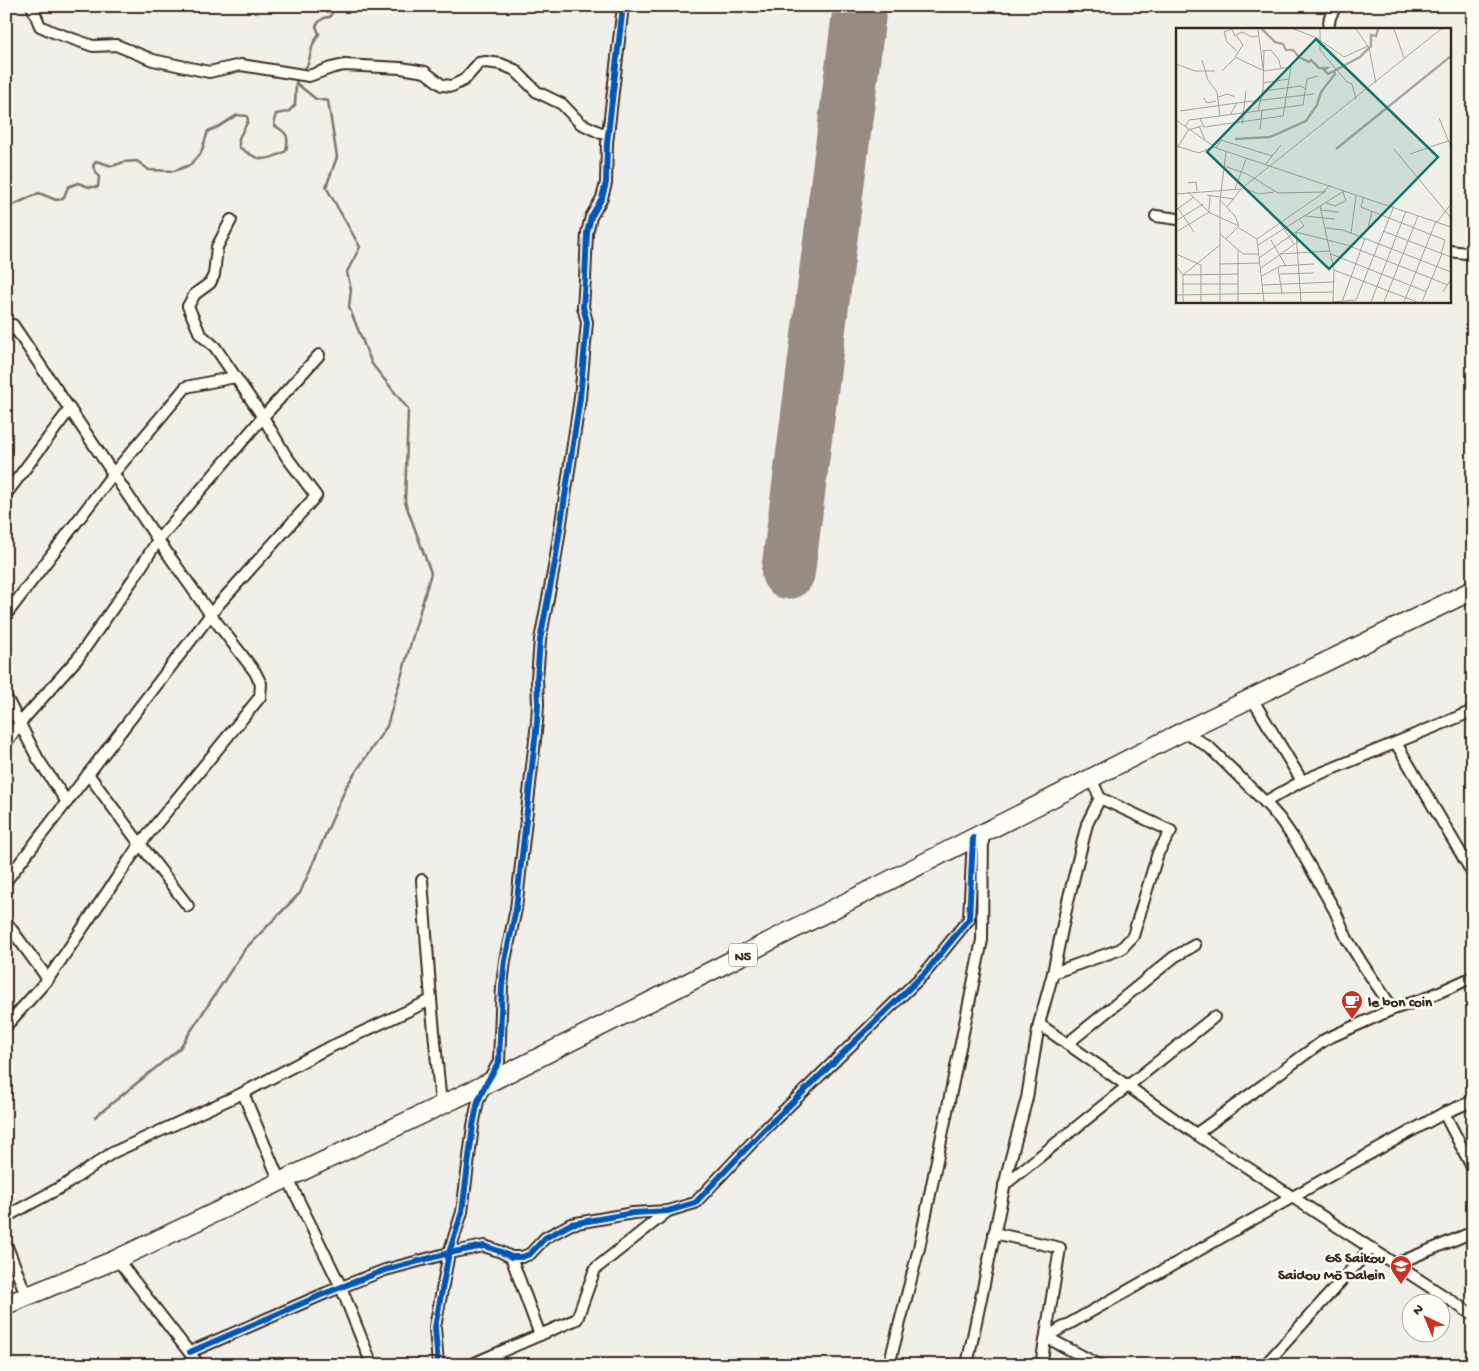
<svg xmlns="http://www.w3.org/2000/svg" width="1479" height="1371" font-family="'Gochi Hand',sans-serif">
	<rect width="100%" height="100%" fill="#f1efea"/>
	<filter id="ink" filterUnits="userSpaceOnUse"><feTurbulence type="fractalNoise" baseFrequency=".02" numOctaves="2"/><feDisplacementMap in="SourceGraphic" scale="10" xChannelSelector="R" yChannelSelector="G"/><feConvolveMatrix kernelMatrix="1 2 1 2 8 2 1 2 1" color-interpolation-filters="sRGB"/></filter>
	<g filter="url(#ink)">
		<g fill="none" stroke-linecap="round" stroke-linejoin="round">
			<g stroke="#80746b" stroke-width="2.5">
				<path d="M302,73l6,-9 5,-20 6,-10 -3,-8c4,-6 7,-9 14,-9l5,-11"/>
				<path d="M6,212l5,-6 28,-13 17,7 7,-1 5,-12 10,-4 11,4h9l1,-10 -6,-11 3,-5 16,5 12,-4 13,-1 12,9 25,1 16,-6 11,-12 7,-22 10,-4 19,-12 10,1 1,5 -9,17v9c19,14 25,16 47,4 3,-14 2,-18 -11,-25l-1,-5 2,-7 12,-2 7,-7 1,-22 3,-5"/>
				<polyline points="95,1117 179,1049 245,949 300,893 347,785 387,726 431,573 405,502 408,409 372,364 349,307 351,290 347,272 360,247 326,187 337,157 328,101 316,99 296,83"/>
			</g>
			<polyline stroke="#968c84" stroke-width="54" points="788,572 860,6"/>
			<g stroke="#3b2a1e" stroke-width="14">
				<g id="street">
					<polyline points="32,6 40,26 53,32 93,46 116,45 153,60 209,72 241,65 309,76 331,68 344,65 401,68 425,72 442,85 452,86 464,80 479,63 486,62 501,64 515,70 537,92 562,104 580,123 601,133 608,134"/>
					<polyline points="1328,29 1330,17 1336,6"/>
					<polyline points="1156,216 1178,219"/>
					<polyline points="1450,251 1473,254"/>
					<polyline points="6,334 13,325 158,540 211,615 255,672 261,684 260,697 140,844 48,979 6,1026"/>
					<polyline points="6,494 70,409"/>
					<polyline points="6,615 113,474 186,387 235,377"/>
					<polyline points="6,697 38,759 67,802"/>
					<polyline points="1251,697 1302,781 1473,711"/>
					<polyline points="1184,731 1210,748 1265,802 1280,819 1296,842 1335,911 1347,939 1363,965 1393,1009"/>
					<polyline points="6,743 20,723 78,658 134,578 158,540 263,417 319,355"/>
					<polyline points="1396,743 1473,874"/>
					<polyline points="88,774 140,844 188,906"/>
					<polyline points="1265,802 1302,781"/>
					<polyline points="422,880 431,1000 441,1105"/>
					<polyline points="6,881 218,605 316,496 286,456 263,417 215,347 200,334 188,306 195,294 210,283 214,275 217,247 231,220"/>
					<polyline points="6,922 48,979"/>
					<polyline points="1053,973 1121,949 1133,936 1158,853 1171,831 1100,798"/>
					<polyline points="1039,1024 1196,1134 1473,1315"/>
					<polyline points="1067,1044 1174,957 1195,945"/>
					<polyline points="243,1093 280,1182"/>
					<polyline points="1444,1113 1473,1169"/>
					<polyline points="1196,1134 1326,1039 1393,1009 1424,999 1473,977"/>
					<polyline points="288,1179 341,1287 372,1365"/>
					<polyline points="1004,1185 1214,1017"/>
					<polyline points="6,1218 11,1214 65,1185 112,1153 243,1093 324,1050 431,1000"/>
					<polyline points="994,1233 1060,1248 1041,1365"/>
					<polyline points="6,1244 27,1297"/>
					<polyline points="511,1257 540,1335"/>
					<polyline points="117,1259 199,1365"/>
					<polyline points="1396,1264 1473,1232"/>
					<polyline points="1046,1337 1342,1169 1444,1113 1473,1101"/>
					<polyline points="1046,1337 1099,1365"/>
					<polyline points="190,1352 326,1293 385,1270 449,1253 484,1246 499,1251 511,1257 522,1257 530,1254 545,1238 571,1224 633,1213 668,1211 695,1203 762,1132 925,973 969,919 973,838"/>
					<polyline points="438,1365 435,1327 449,1253 462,1212 473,1126 478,1101 486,1084 499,1062 502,986 505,960 516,909 537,722 538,704 537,679 540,640 555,562 580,398 587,322 583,307 585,279 587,233 591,217 602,198 606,183 607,143 623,6"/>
					<polyline points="470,1365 577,1319 595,1269 668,1211"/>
					<polyline points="889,1365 919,1248 982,940 983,833"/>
					<polyline points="967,1365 1008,1169 1027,1098 1039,1024 1053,973 1067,905 1087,824 1100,798 1091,778"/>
					<polyline points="1265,1365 1371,1248"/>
				</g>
			</g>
			<g stroke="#3b2a1e" stroke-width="21">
				<polyline id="highway" points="6,1305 117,1259 486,1084 717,968 1184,731 1473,590"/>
			</g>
			<use href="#street" stroke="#fdfcf7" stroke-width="10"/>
			<use href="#highway" stroke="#fdfcf7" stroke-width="18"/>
			<g stroke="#fdfcf7" stroke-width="9">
				<g id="cycleway">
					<polyline points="190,1352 326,1293 385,1270 449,1253 484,1246 499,1251 511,1257 522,1257 530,1254 545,1238 571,1224 633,1213 668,1211 695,1203 762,1132 925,973 969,919 973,838"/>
					<polyline points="438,1365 435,1327 449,1253 462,1212 473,1126 478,1101 486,1084 499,1062 502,986 505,960 516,909 537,722 538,704 537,679 540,640 555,562 580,398 587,322 583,307 585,279 587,233 591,217 602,198 606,183 607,143 623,6"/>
				</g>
			</g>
			<use href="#cycleway" stroke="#0057b8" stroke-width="6"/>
		</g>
	</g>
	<defs>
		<g id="cafe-pin" transform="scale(1.125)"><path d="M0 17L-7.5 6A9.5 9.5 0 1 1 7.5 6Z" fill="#c8321e" stroke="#fdfcf7"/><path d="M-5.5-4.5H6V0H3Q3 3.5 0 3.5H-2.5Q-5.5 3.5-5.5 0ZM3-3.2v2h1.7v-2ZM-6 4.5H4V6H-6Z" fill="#fff"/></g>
		<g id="school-pin" transform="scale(1.125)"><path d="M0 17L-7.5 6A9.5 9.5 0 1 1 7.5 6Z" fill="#c8321e" stroke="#fdfcf7"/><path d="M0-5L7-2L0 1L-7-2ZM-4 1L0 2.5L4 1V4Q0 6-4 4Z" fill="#fff"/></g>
	</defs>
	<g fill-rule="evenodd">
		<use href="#cafe-pin" x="1352" y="1001"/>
		<use href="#school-pin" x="1401" y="1266"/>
	</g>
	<g text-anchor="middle" stroke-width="5" stroke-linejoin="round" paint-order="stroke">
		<rect fill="#fdfcf7" stroke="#75695f" stroke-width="1" x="729" y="943.5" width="28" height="23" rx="4"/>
		<g font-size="14" font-weight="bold" fill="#3b2a1e">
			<text x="743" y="960">N5</text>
		</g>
		<g font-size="15" font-weight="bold" fill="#3b2a1e" stroke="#fdfcf7" text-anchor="start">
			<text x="1368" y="1006">le bon coin</text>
			<text x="1385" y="1262" text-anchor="end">GS Saikou<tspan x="1385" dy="17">Saidou Mö Dalein</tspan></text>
		</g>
	</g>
	<g transform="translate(1176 28)">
		<rect width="275" height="275" fill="#f1efea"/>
		<path fill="none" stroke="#aea69f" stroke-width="2.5" d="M86,1l13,13 8,2 3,6h7l6,7 10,5 2,-2 8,8h8l-3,2 4,4 32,-17 11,-11v-11l5,1 2,-7M59,111l35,-2 36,-16 11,-16 4,-13 14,-18 -1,-4M160,121l115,-93"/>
		<path fill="none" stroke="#a8a098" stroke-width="1" d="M82,1l5,40M118,1l23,9 27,19 24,-11M144,1v21l27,32 5,2 4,15M180,1l13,19 7,35M218,1l10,29M59,8l-3,-7 -8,3 3,10 10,9M86,23l9,-1 8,10 2,9M26,32l6,20 9,12 3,24M0,36l19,7h20M46,43l13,-13M87,55l26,-4M87,63l38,-5 5,3M42,69l10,-3 7,3M28,70l3,5 9,-2M4,83l57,-8M82,83l5,-22 1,-38M54,87l7,-12 77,-9M263,90l12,29M24,91l4,8 79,-11 8,-49 -27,4 -29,-14 8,-12 -7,-10 6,-3 10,5 6,-1M0,92l40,28 235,79M66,96l4,-33M23,98l6,14M9,99l4,-7 114,-15 4,-26 11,-3M84,101l2,-19M0,118l23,7 13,-6M2,119l10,-17 14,-4M40,120l5,-8 51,16M218,121l57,69M234,126l38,-13M89,137l16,-20M48,138l23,8 31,19 45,-1 7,-7M12,155l8,-1 1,9M67,160l16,6 15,-2M59,161l11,-30M12,164l22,21 29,13M0,166l65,-5 200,-160M31,167l27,4M187,170l-2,9 84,33 -4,14M44,172l15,16 4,10 -13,13M150,175l9,3 11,-5 -3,-9M144,178l14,64 -1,32M51,179l14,-18M2,180l16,24M0,182l18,-13M145,182l18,2M129,188l30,3M0,193l27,-17M261,194l14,-18M104,195l14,21M63,200l18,11 7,63M149,200l18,2 108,42M192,200l4,-17M2,203l31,-19 1,-17M207,203l68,26M120,204l51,13 101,40M120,204l5,70M175,205l5,-37M44,206l23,20h16M81,211l69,-48M95,212l15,26M82,217l86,-54M62,222v24M0,226l25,11v37M104,226l50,-3M155,226l96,38M83,230l45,-32 -4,-6M44,236l40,-1M0,238l7,9 55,-1v28M102,239l4,27M85,240l38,-27M158,242l83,32M104,246l34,-1M86,248l18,-10 34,-2M6,256h56M87,257l71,-3M267,264l8,-13M0,267l158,-3M7,274v-27l37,-30M44,274v-102l6,-48M156,274l24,-2 38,-94M166,274l23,-64M195,274l35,-91M208,274l34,-86M228,274l32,-81M246,274l20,-48"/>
		<path fill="#0f766e" fill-opacity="0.15" stroke="#0f766e" stroke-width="2.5" d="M140,11l122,118 -109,112 -122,-117z"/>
		<rect width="275" height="275" fill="none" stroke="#3b2a1e" stroke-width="2.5"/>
	</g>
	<rect width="1479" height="1371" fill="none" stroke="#fdfcf7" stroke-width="25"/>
	<rect x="12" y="12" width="1454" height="1346" fill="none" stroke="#3b2a1e" stroke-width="2" filter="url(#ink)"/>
	<g transform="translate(1426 1318) rotate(316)"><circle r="24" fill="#fdfcf7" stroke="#afa8a0"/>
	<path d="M0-4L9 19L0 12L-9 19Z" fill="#c8321e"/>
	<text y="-8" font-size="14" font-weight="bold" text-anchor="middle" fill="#3b2a1e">N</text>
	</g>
</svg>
